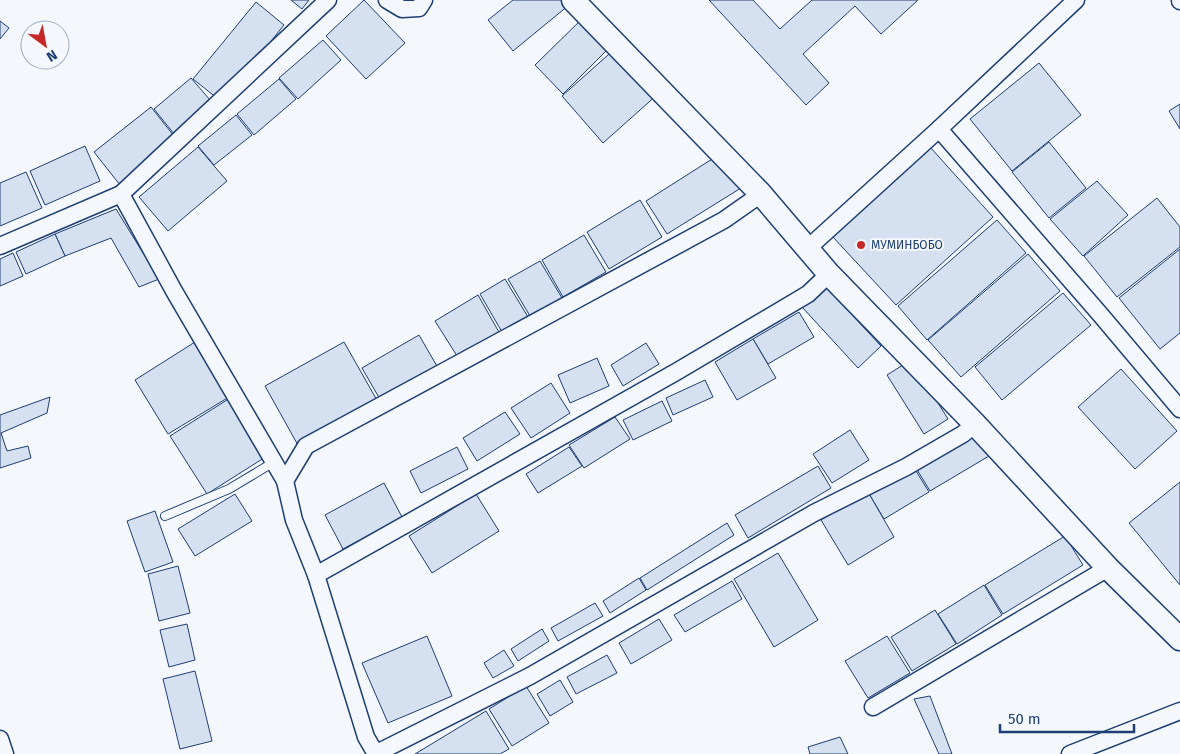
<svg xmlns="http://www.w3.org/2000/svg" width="1180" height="754" font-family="'Fira Sans',sans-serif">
	<rect width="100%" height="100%" fill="#f4f7fb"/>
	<g fill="#d5e0f0" stroke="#1d3f73">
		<polygon points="291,0 309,0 302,9"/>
		<polygon points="364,0 405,43 366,79 326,36"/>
		<polygon points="513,0 565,0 569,5 513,51 488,20"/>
		<polygon points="709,0 753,0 780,29 812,0 918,0 881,34 855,6 803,54 829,83 806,105"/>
		<polygon points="256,2 284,25 222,102 193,79"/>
		<polygon points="586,15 614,43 563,94 535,65"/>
		<polygon points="0,21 9,28 0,39"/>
		<polygon points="323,40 341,60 298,99 279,78"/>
		<polygon points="617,47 658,94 603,143 562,96"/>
		<polygon points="1039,63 1081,115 1012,171 970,119"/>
		<polygon points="191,78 217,108 179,140 154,109"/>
		<polygon points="279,79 296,99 254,135 237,114"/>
		<polygon points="1180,104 1180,129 1169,111"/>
		<polygon points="151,107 178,141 120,185 94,152"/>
		<polygon points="236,115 252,135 214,165 198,146"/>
		<polygon points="1049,142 1086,188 1049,218 1012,172"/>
		<polygon points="85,146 100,181 45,205 30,171"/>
		<polygon points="198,147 227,181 168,231 139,197"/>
		<polygon points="930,147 993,217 896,305 832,236"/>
		<polygon points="720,154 741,188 667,234 646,201"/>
		<polygon points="26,172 42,208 0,226 0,183"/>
		<polygon points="1097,181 1128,215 1083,256 1050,219"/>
		<polygon points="1157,198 1180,227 1180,247 1117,297 1084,256"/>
		<polygon points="640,200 662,237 609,269 587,232"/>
		<polygon points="116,209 159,279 139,287 111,238 65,256 55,234"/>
		<polygon points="997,220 1026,253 927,340 898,306"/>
		<polygon points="55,234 65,256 26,274 16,252"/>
		<polygon points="584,235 606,272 563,297 542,260"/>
		<polygon points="1180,249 1180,333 1160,349 1119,298"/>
		<polygon points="13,253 23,276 0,286 0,259"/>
		<polygon points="1028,254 1060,291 961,377 928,340"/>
		<polygon points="540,261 562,298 530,316 508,279"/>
		<polygon points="505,279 528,317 502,332 480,294"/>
		<polygon points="825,286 881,346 858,368 802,307"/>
		<polygon points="1063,293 1091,325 1002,400 975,367"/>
		<polygon points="478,295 500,334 459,359 435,321"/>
		<polygon points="799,312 814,337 768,364 753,339"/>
		<polygon points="419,335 438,368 381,401 362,368"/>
		<polygon points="753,339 776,378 737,400 715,362"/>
		<polygon points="195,342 229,397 168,434 135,380"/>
		<polygon points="344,342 378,402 299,447 265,386"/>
		<polygon points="646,343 659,364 623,386 611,365"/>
		<polygon points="597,358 609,386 570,403 558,375"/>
		<polygon points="911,360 948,419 924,434 887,375"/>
		<polygon points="1121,369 1177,431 1135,469 1078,407"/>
		<polygon points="705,380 713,397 673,415 666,398"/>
		<polygon points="551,383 570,413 531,438 511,408"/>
		<polygon points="50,397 47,413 1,433 7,451 28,446 31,458 0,468 0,415"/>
		<polygon points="230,398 267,456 207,494 170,436"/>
		<polygon points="662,401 672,421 633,440 623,420"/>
		<polygon points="505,412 520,434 477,461 463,438"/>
		<polygon points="615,417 630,439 584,468 569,445"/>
		<polygon points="850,430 869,460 832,483 813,454"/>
		<polygon points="975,433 989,456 930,491 916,468"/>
		<polygon points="457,447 468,469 421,493 410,471"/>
		<polygon points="569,447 582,466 538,493 526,474"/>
		<polygon points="818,466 831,488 748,538 735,515"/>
		<polygon points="913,466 929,492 884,519 868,492"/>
		<polygon points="1180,482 1180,585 1129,523"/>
		<polygon points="384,483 402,517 343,549 325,515"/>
		<polygon points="868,492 894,537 848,565 821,520"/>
		<polygon points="235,494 252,521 195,556 178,529"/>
		<polygon points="476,494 499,531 432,573 409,536"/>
		<polygon points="155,511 173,562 145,572 127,521"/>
		<polygon points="727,523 734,535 647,590 640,578"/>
		<polygon points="1065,536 1083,565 1003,614 985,585"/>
		<polygon points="778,553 818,620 774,647 734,579"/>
		<polygon points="178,566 190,613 159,621 148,574"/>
		<polygon points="639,578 646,590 610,613 603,601"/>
		<polygon points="732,581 742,599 685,632 674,615"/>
		<polygon points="984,585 1002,615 957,644 938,614"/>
		<polygon points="595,603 603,616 558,641 551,628"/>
		<polygon points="935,610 956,644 912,671 891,637"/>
		<polygon points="659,619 672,640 631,664 619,643"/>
		<polygon points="187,624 195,660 169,667 160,630"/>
		<polygon points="542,629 549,641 518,661 511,649"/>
		<polygon points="427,636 452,696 388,723 362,663"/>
		<polygon points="887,636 910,673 868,698 845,661"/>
		<polygon points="504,650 514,666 493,678 484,663"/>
		<polygon points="607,655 617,673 576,694 567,677"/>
		<polygon points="195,671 212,741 180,749 163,679"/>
		<polygon points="560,680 573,702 550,716 537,694"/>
		<polygon points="526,686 549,723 512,746 489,709"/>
		<polygon points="930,696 952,754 939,754 914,699"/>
		<polygon points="486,711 509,749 500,754 415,754"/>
		<polygon points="840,737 848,754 810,754 808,747"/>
	</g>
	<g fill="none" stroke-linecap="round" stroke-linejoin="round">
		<g stroke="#1d3f73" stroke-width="10">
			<polyline id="lane" points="165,516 229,489 274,462"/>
		</g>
		<g stroke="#1d3f73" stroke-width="19">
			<g id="street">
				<polyline points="387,0 402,9 419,8 424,0"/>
				<polyline points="1180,0 1180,1"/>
				<polyline points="939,129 1099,313 1180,409"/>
				<polyline points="121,194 174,291 285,481"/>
				<polyline points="0,246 121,194 328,0"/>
				<polyline points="807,249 939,129 1076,0"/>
				<polyline points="316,575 676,372 808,294 829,274"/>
				<polyline points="873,707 1108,568"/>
				<polyline points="0,739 5,754"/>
				<polyline points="375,754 530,676 814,513 906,467 963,434 975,424"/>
				<polyline points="376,754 366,737 316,575 294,520 285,481 306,446 724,220 761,194"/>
				<polyline points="1070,754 1180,711"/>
			</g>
		</g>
		<g stroke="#1d3f73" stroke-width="25">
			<polyline id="secondary" points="573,0 761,194 829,274 975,424 1108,568 1180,639"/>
		</g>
		<use href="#lane" stroke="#f4f7fb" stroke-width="8"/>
		<use href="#street" stroke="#f4f7fb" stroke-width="16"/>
		<use href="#secondary" stroke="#f4f7fb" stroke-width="22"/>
	</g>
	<circle fill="#c62828" stroke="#f4f7fb" stroke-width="2" cx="861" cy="245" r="5"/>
	<g text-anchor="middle" stroke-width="4" stroke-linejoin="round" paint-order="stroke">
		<g font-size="12" fill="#1d3f73" stroke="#f4f7fb" text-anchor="start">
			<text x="871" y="249">МУМИНБОБО</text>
		</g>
	</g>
	<g transform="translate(45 45) rotate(148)"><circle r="24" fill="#f4f7fb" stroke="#9eadc5"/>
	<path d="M0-4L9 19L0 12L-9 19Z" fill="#c62828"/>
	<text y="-8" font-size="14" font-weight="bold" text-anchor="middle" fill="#1d3f73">N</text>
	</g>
	<path d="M1000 724v8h134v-8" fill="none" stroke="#1d3f73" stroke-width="2.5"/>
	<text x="1008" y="724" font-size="15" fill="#1d3f73" stroke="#f4f7fb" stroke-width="4" paint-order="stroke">50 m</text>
</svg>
